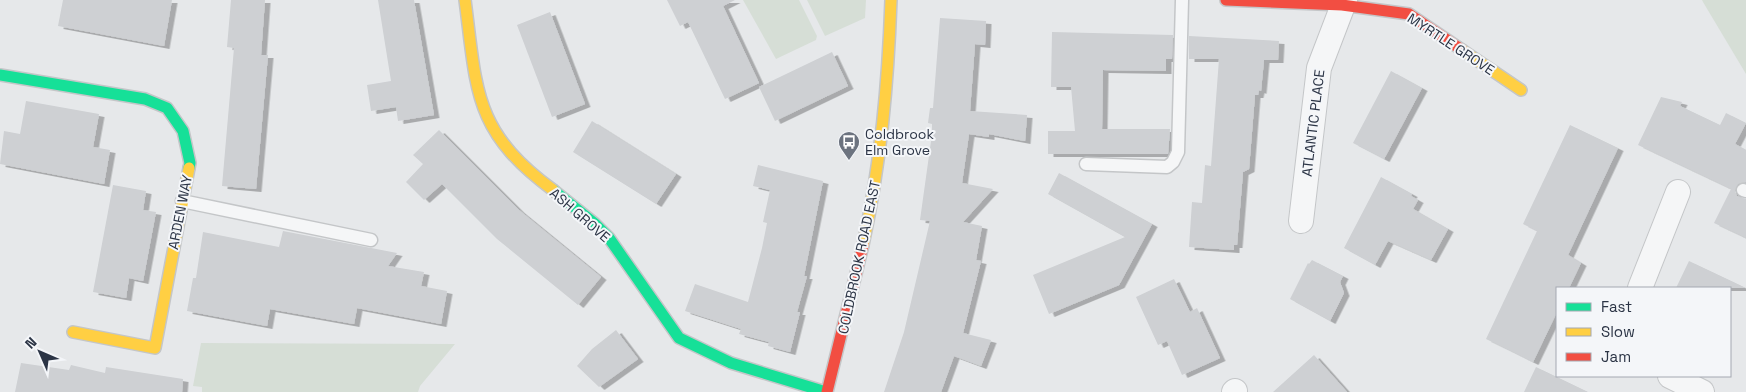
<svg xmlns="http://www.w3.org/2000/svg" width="1746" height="392" font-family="'Space Grotesk',sans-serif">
	<defs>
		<filter id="shadow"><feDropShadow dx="5.5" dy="3" stdDeviation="0" flood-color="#0004"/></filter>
	</defs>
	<rect width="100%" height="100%" fill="#e6e8ea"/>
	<g fill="#d6ded6">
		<polygon points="743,0 799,0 817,36 816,40 776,59"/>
		<polygon points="807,0 866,0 865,18 825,36"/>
		<polygon points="1702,0 1746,0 1746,74 1703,2"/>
		<polygon points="201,343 455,344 420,386 418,392 202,392 202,387 193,386"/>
	</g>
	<g fill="#ced0d3" filter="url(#shadow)">
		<polygon points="63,0 172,0 164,46 58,26"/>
		<polygon points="231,0 265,0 261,55 268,55 256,189 222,186 234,48 227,47"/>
		<polygon points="378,0 414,0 434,115 398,121 396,107 371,111 367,85 391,81"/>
		<polygon points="667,0 735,0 723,6 759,83 725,99 688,22 680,26"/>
		<polygon points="550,12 585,104 552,117 517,25"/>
		<polygon points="940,18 986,21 985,45 975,44 970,111 1027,115 1025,141 989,134 989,137 969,134 962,183 993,189 963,222 982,226 976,260 981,261 963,333 991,340 981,366 954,356 941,392 884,392 904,332 930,221 920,220 932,134 932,124 928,123 930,108 933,108"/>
		<polygon points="1052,32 1173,35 1172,59 1166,59 1166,71 1103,70 1102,129 1170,129 1168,154 1048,154 1048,131 1075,131 1071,87 1051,87"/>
		<polygon points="1189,36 1279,41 1278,60 1264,60 1261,91 1259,90 1258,95 1255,95 1249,169 1243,172 1237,245 1234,245 1234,250 1189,247 1192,202 1202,203 1205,165 1211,166 1219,59 1189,59"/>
		<polygon points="832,52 848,86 775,121 759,87"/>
		<polygon points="1391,71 1422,88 1384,159 1353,143"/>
		<polygon points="1661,97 1682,102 1680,106 1720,125 1726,113 1746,123 1735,144 1746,150 1746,182 1738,184 1735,191 1737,196 1746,199 1746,238 1714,223 1731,189 1638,145"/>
		<polygon points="26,101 99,114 93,147 110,150 104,184 0,164 4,131 20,134"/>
		<polygon points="592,121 676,174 656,204 573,152"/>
		<polygon points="1570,125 1618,148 1568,255 1581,263 1569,288 1557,288 1557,312 1533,362 1486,339 1537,231 1523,224"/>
		<polygon points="439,130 519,210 601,277 578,305 497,239 442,184 424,200 406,182 423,164 413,155"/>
		<polygon points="758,165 823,181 804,276 807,276 797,312 800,312 790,352 768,346 769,342 739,334 741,329 685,311 695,284 748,302 762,248 767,223 763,222 770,190 753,186"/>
		<polygon points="1059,173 1152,224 1119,285 1049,314 1033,275 1125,237 1048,194"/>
		<polygon points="1381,177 1412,194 1411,196 1418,200 1413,209 1448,229 1431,260 1388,241 1375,265 1344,248"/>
		<polygon points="113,185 146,191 143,210 156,212 143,281 129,278 126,298 93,292"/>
		<polygon points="283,231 397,253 388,266 424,272 421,286 447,291 441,324 357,308 354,324 270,309 267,326 187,311 193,278 196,278 203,232 279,247"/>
		<polygon points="1312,260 1343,276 1340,282 1344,293 1330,321 1290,299 1308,263 1309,264"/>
		<polygon points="1689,261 1746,288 1676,288"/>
		<polygon points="1174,279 1190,312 1197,308 1220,358 1182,375 1167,341 1158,345 1136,297"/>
		<polygon points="616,330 638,359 599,387 577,366 592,349"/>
		<polygon points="1314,355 1347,392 1273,392"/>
		<polygon points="21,363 69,370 71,365 105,373 106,367 183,379 182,392 15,392"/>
		<polygon points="1536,367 1588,392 1524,392"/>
	</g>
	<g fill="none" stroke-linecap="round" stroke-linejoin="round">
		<g stroke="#c4c6c8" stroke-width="15">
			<g id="lane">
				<polyline points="1086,164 1167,167 1173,162 1178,152 1182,0"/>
				<polyline points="1743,190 1746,191"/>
				<polyline points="182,201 371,240"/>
			</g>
		</g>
		<g stroke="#c4c6c8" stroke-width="26">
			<g id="street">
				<polyline points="1301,221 1319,68 1345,0"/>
				<polyline points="1640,288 1678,192"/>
				<polyline points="1670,376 1702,392"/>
				<polyline points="1234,392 1235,391"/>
			</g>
		</g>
		<g stroke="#c4c6c8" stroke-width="14">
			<g id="fast">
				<polyline points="0,75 145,99 167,108 183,131 190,163 189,168"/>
				<polyline points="553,190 594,223 609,238 679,338 731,363 826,392"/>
			</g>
		</g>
		<g stroke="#c4c6c8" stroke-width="14">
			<g id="slow">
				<path d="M465,0c12,91 8,131 88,190"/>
				<polyline points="1462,50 1521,90"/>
				<path d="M863,245c18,-83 25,-161 28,-245"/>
				<polyline points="73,332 155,348 189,168"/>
			</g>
		</g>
		<g stroke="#c4c6c8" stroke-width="14">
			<g id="jam">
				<polyline points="1226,0 1342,5 1409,14 1462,50"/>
				<polyline points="827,392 863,245"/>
			</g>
		</g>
		<use href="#lane" stroke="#f5f6f7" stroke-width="12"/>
		<use href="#street" stroke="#f5f6f7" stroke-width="24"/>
		<use href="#fast" stroke="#16e098" stroke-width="11"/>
		<use href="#slow" stroke="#ffcf43" stroke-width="11"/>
		<use href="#jam" stroke="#f24e42" stroke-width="11"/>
	</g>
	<defs>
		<g id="bus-pin" transform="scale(1.125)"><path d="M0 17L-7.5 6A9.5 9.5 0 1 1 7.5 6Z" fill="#6c737f" stroke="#f4f6f9"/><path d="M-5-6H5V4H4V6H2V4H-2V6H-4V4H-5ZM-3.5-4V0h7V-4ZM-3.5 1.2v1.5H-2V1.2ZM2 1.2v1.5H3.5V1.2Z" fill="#fff"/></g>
	</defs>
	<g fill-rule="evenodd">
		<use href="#bus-pin" x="849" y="142"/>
	</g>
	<g text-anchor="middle" stroke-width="4" stroke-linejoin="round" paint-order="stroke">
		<g font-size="14" fill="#2b3445" stroke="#f4f6f9">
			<text transform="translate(1451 44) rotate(33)" y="5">MYRTLE GROVE</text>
			<text transform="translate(1313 123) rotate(-83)" y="5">ATLANTIC PLACE</text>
			<text transform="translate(180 212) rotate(-79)" y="5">ARDEN WAY</text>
			<text transform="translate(580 215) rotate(41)" y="5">ASH GROVE</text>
			<text transform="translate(859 257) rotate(-78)" y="5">COLDBROOK ROAD EAST</text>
		</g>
		<g font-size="14" fill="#2b3445" stroke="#f4f6f9" text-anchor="start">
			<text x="865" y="139">Coldbrook<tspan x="865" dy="16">Elm Grove</tspan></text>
		</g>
	</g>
	<rect x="1556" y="287" width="175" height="90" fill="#f4f6f9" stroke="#a4a8b1"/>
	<rect x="1566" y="303" width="25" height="8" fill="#16e098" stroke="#a4a8b1"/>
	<text x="1601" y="312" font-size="15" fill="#2b3445">Fast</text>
	<rect x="1566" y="328" width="25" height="8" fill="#ffcf43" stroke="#a4a8b1"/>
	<text x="1601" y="337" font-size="15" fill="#2b3445">Slow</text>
	<rect x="1566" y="353" width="25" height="8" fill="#f24e42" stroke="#a4a8b1"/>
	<text x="1601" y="362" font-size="15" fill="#2b3445">Jam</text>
	<g transform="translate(40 352) rotate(315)" stroke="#f4f6f9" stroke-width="4" paint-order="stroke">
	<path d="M0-4L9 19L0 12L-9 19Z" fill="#2b3445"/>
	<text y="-8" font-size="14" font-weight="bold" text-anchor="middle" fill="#2b3445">N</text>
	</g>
</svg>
